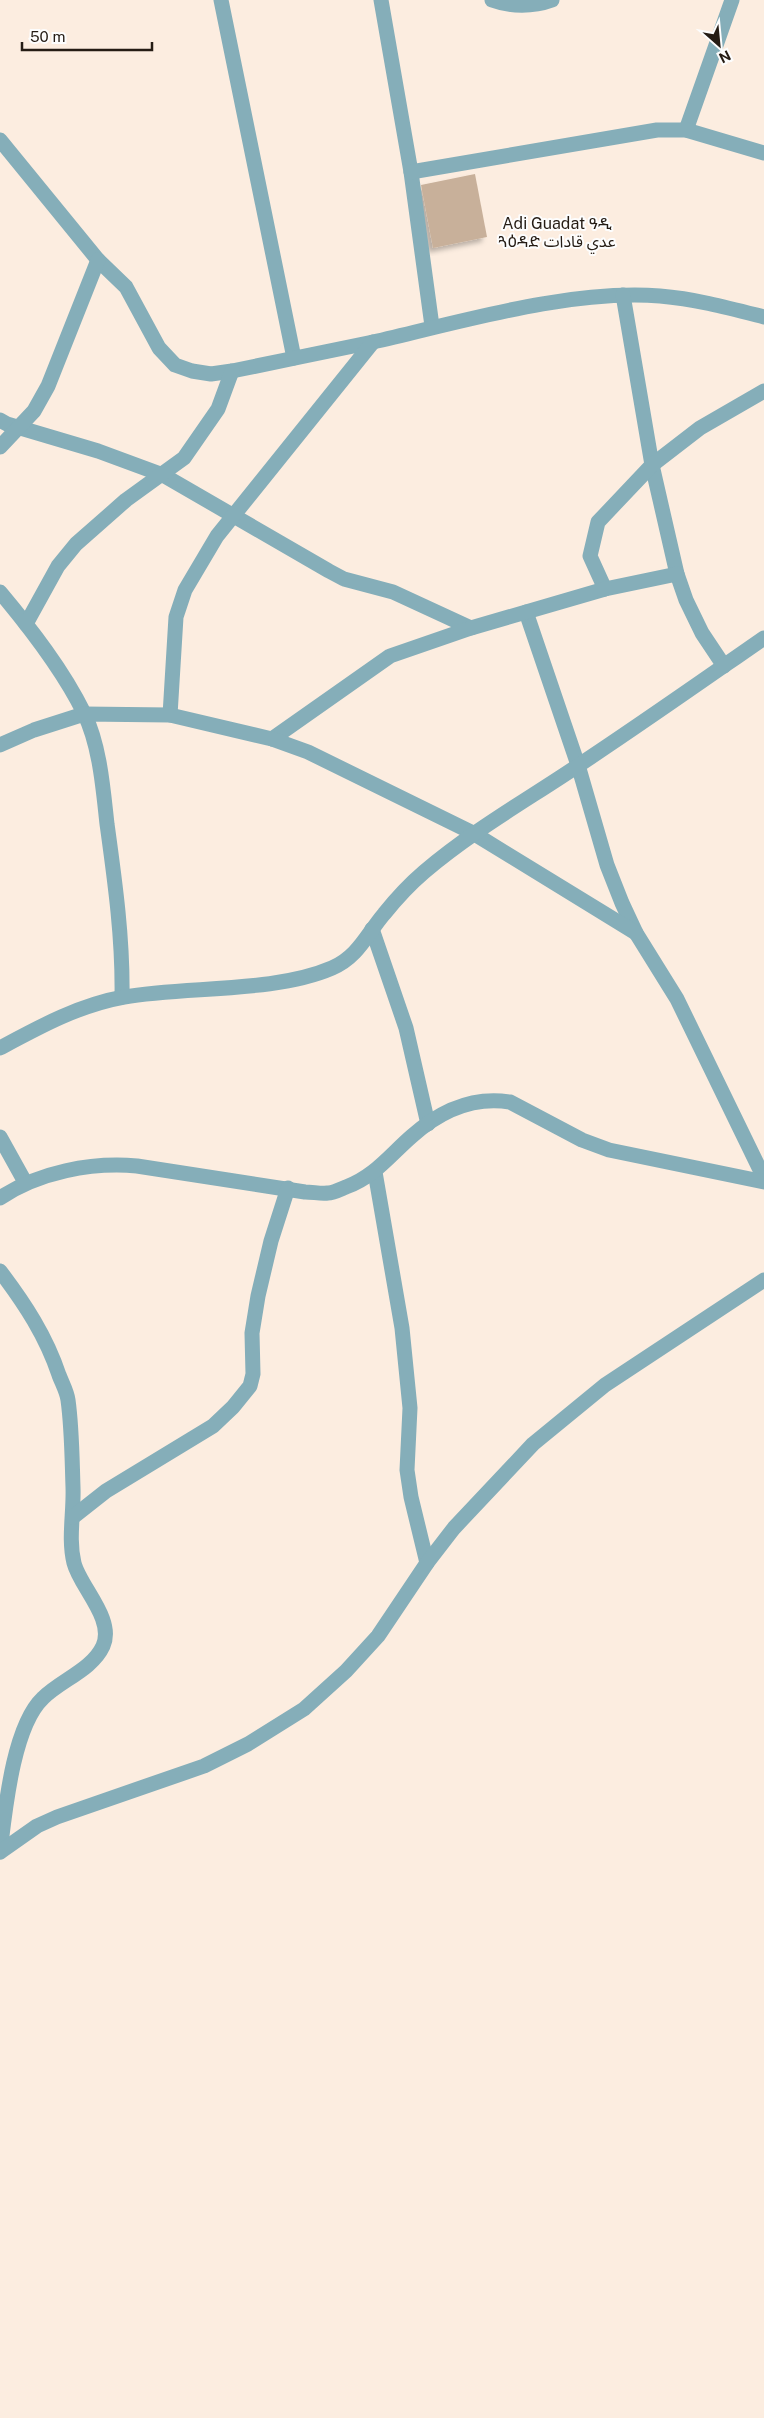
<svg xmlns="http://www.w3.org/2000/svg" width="764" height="2418" font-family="'Public Sans','Noto Sans Arabic','Noto Sans Ethiopic',sans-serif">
	<defs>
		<filter id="shadow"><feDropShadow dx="-4.5" dy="4.5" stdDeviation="2.5" flood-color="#0004"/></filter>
	</defs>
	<rect width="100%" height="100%" fill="#fcede0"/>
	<polygon fill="#c8b09a" filter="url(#shadow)" points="475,174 487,237 433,248 421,185"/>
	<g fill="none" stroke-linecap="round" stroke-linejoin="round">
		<g stroke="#85aeb9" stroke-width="15">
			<polyline points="221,0 294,358"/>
			<polyline points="381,0 411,172 432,326"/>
			<path d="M492,0c19,7 41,7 60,0"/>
			<polyline points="686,130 732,0"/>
			<path d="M0,140l98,120 28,27 33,61 16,17 17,6 19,3 21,-3c47,-10 94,-19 141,-29 88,-20 196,-53 287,-46 36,3 69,12 104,21"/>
			<polyline points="411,172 657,130 686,130 764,153"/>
			<polyline points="623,295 652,465 677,574 686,600 702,633 724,666"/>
			<polyline points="0,420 7,424 98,451 163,475 329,571 344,579 393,592 471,628"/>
			<polyline points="0,447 34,411 48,386 98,260"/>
			<polyline points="605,589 590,556 598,522 652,465 700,428 764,391"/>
			<path d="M0,592c31,37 63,78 84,121 16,33 19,75 23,111 8,58 16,115 15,173"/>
			<polyline points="526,612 578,765 607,865 622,903 636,933 677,999 764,1178"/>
			<polyline points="26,624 58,566 76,544 126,500 184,458 218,409 232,371"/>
			<polyline points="170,715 176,617 185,590 217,536 373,342"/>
			<polyline points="272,739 390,656 471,628 605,589 677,574"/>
			<polyline points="0,745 34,730 84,714 170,715 272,739 308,752 473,833 636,933"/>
			<polyline points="372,929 406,1028 428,1124"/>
			<path d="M0,1048c39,-21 79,-43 124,-51 63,-11 150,-4 208,-29 26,-11 35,-34 52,-54 12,-15 26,-30 40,-42 48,-41 103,-72 155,-107 62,-41 123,-84 185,-127"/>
			<polyline points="0,1137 25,1182"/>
			<polyline points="375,1172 402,1328 410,1408 407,1470 411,1497 427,1563"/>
			<path d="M0,1198c39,-26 91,-36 137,-32l168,26c8,0 16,2 23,1 6,0 13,-4 18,-6 28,-10 44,-32 66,-51 28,-25 60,-40 98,-34l72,38 27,10 155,32"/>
			<path d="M0,1271c25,33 46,65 59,104 3,8 8,17 9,25 4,29 4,59 5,87 1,26 -5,51 1,76 6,24 41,56 29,83 -11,24 -42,34 -60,52 -30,28 -38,113 -43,154"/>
			<polyline points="73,1517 106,1491 213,1426 233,1407 250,1386 253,1374 252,1333 258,1296 271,1241 288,1188"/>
			<polyline points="0,1852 37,1826 57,1817 204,1766 248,1744 304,1709 346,1671 378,1636 427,1563 454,1528 533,1444 605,1385 764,1280"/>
		</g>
	</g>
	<g text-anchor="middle" stroke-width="4" stroke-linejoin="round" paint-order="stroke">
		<g font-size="16" fill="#251c14" stroke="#fdfdfd">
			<text x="557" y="229">Adi Guadat ዓዲ<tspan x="557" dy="18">ጓዕዳድ عدي قادات</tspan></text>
		</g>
	</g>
	<g transform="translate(719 45) rotate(153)" stroke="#fdfdfd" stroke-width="4" paint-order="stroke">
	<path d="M0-4L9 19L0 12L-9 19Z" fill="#251c14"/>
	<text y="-8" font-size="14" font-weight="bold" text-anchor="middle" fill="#251c14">N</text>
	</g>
	<path d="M22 42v8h130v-8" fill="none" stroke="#251c14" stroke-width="2.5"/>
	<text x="30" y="42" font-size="15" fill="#251c14" stroke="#fdfdfd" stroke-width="4" paint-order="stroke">50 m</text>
</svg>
